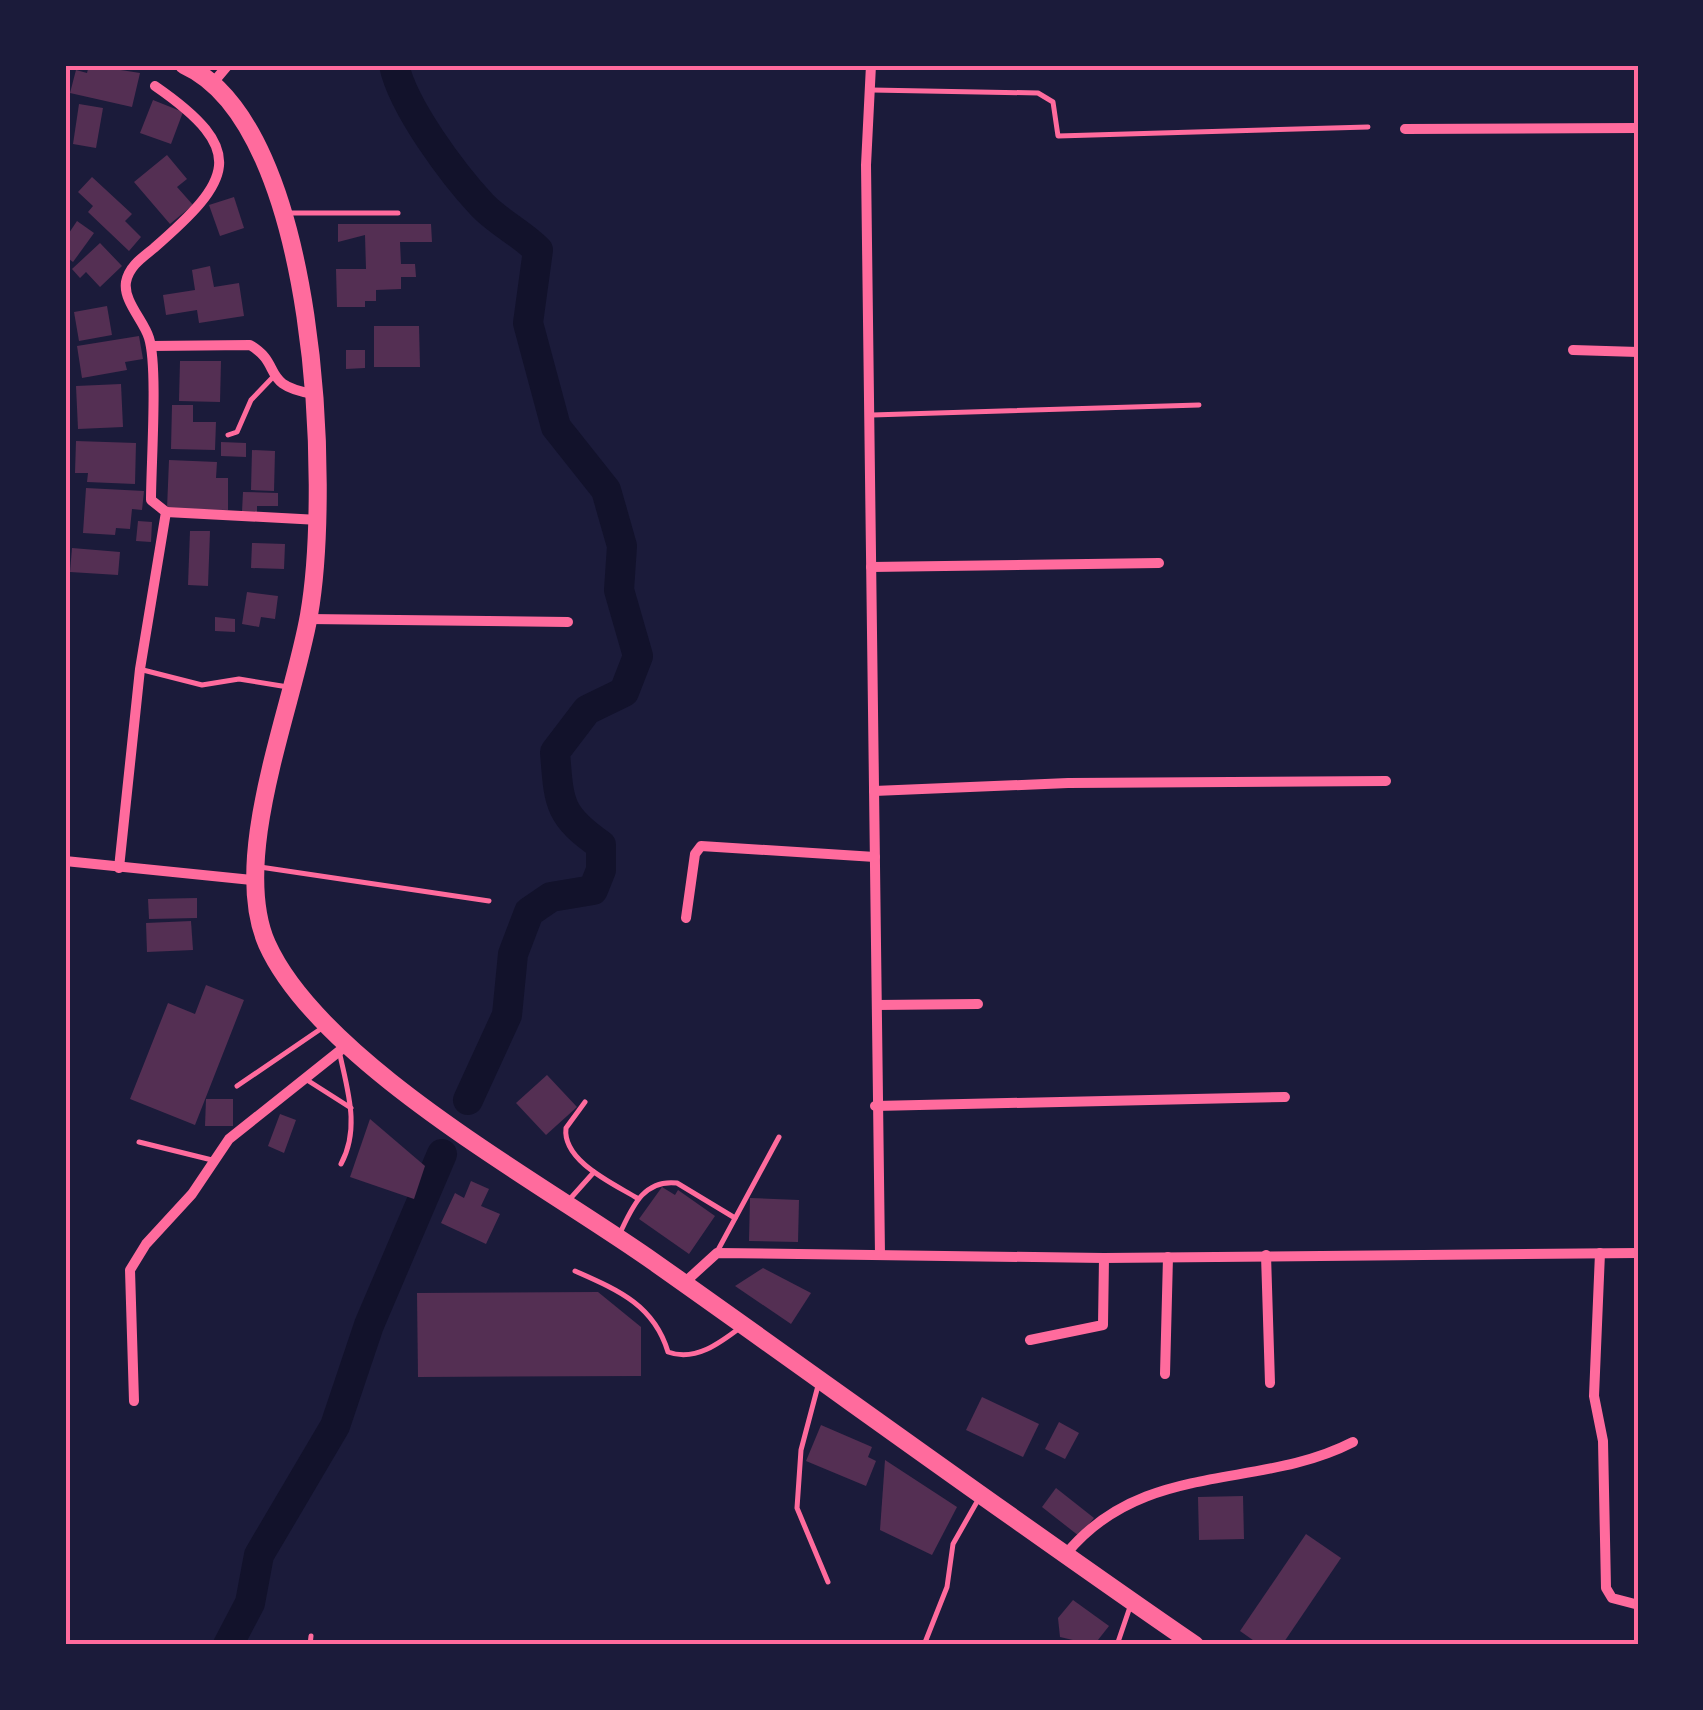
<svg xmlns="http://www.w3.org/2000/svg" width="1703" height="1710" font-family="Ubuntu,sans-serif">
	<rect width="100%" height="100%" fill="#1b1b3a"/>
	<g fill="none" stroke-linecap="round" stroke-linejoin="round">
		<g stroke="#12122b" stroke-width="30">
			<path d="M394,65c9,42 59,109 88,140 16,17 39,28 56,45l-10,73 28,104 50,63 16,56 -3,44 19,66 -14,36 -37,18 -32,42c4,51 3,63 46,93v25l-8,20 -42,7 -22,15 -16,42 -6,61 -39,85"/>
			<polyline points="228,1645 250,1603 259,1555 335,1426 369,1325 442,1154"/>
		</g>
	</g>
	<g fill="#542f53">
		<polygon points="89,65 140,73 132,107 70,93 76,70 87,73"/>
		<polygon points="153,100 183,112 171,144 140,133"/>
		<polygon points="79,104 103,108 96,148 73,144"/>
		<polygon points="167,155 187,179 177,187 193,205 170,224 134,182"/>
		<polygon points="92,177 132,214 125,221 141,237 129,251 88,212 93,206 78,192"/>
		<polygon points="234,197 244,228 220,236 209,205"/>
		<polygon points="77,221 94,233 73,262 65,256 65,239"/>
		<polygon points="338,224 431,224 432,242 400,242 401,264 415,264 416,277 401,277 401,289 376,290 376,301 365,301 365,307 337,307 336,269 366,269 365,235 338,242"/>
		<polygon points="100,243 122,266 100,287 86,272 80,278 72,269"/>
		<polygon points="210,266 214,287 239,283 244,316 199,323 197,310 166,315 163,295 195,290 192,270"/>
		<polygon points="107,306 112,335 79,341 74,312"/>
		<polygon points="374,326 419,326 420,367 374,367"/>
		<polygon points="139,336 143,359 125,362 127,370 82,378 77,346"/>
		<polygon points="346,350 365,350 365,368 346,369"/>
		<polygon points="180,361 221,361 220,402 179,401"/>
		<polygon points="121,384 123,427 78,429 76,386"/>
		<polygon points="172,405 193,405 193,422 216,422 215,450 171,449"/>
		<polygon points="76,441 136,443 135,484 87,482 88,473 75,473"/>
		<polygon points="221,442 246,443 246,457 221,456"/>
		<polygon points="252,450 275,451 274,491 251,490"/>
		<polygon points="169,460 217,462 216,478 228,478 228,510 167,509"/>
		<polygon points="86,488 144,491 142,510 132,509 130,529 116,528 115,535 83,533"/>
		<polygon points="243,492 278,493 278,506 257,506 257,513 242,512"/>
		<polygon points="138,521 152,522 151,542 136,541"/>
		<polygon points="190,531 210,531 208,586 188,585"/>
		<polygon points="252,543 285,544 284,569 251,568"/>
		<polygon points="72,548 120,552 118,575 70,572"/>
		<polygon points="247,592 278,596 275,619 261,617 259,627 242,624"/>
		<polygon points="215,617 235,619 235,632 215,631"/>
		<polygon points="197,898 197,918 149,919 148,899"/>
		<polygon points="191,921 193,950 147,952 146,923"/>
		<polygon points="206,985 244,1000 195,1125 130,1099 168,1003 195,1014"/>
		<polygon points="547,1075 577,1107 546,1135 516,1103"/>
		<polygon points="206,1099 233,1099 233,1126 205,1126"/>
		<polygon points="280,1114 296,1120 284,1153 268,1146"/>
		<polygon points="370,1119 425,1166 414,1199 350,1177"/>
		<polygon points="471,1181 489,1189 481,1206 500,1214 486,1244 441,1223 455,1193 464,1198"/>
		<polygon points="662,1187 675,1195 678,1190 715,1216 689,1254 639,1219"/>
		<polygon points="750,1198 799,1200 798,1242 749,1241"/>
		<polygon points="763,1268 811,1293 791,1324 735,1286"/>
		<polygon points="598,1292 641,1327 641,1376 418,1377 417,1293"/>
		<polygon points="982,1397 1039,1424 1023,1457 966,1430"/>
		<polygon points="1059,1422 1079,1433 1065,1459 1045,1449"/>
		<polygon points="821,1425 872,1447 868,1457 876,1461 866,1486 806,1461"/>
		<polygon points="885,1460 957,1507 932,1555 880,1530"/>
		<polygon points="1056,1488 1094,1518 1079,1536 1042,1507"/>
		<polygon points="1243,1496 1244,1539 1199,1540 1198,1497"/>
		<polygon points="1306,1534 1341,1558 1282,1645 1260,1645 1240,1631"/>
		<polygon points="1073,1600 1109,1626 1094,1645 1060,1637 1058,1618"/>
	</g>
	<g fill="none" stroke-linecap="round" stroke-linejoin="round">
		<g stroke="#ff6b9d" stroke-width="5">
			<polyline points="872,90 1038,93 1053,102 1058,136 1368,127"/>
			<polyline points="285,213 398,213"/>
			<polyline points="872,415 1199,405"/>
			<polyline points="228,435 237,432 251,400 273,377"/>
			<polyline points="143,670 202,685 239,679 288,687"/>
			<polyline points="260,867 489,901"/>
			<path d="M340,1055c8,37 20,74 1,109"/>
			<polyline points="307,1080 351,1108"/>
			<polyline points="237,1086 325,1026"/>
			<path d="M585,1102l-19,26c-4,33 48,56 71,70"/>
			<polyline points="139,1142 212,1160"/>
			<polyline points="569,1200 594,1172"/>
			<path d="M620,1233c12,-25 23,-54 57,-50l58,35"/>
			<polyline points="718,1250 779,1137"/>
			<path d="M575,1271c43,19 79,34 93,81 27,10 52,-9 73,-25"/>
			<polyline points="819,1382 801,1450 797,1508 828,1582"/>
			<polyline points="310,1645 311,1636"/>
			<polyline points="924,1645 947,1587 953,1544 978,1500"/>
			<polyline points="1117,1645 1131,1604"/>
		</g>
		<g stroke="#ff6b9d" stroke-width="10">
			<polyline points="871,65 866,165 880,1255"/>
			<polyline points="212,84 228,65"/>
			<polyline points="1405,129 1638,128"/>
			<path d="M151,346l99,-1c34,20 9,40 64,49"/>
			<polyline points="1573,350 1638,352"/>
			<polyline points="166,512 319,520"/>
			<polyline points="871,567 1159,563"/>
			<polyline points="308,619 568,622"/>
			<polyline points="874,791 1068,783 1386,781"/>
			<polyline points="65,861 252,880"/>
			<path d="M119,868l21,-199 26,-157 -15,-12c0,-36 7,-133 -2,-162 -5,-17 -26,-37 -23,-56 3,-16 17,-25 28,-34 78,-68 95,-97 1,-162"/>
			<polyline points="686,918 695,854 701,846 875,857"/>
			<polyline points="877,1005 978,1004"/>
			<polyline points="875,1106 1285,1097"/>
			<polyline points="1600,1253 1594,1396 1603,1441 1606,1588 1612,1598 1635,1604"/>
			<polyline points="1266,1255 1270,1383"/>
			<polyline points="684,1283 717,1253 1104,1258 1638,1253"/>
			<polyline points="1030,1340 1103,1325 1104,1258"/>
			<polyline points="1165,1374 1168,1257"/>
			<polyline points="134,1401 130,1270 146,1244 192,1194 229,1139 347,1045"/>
			<path d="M1066,1554c78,-95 192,-63 287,-112"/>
		</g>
		<path stroke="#ff6b9d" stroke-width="18" d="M184,65c135,61 147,424 125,550 -16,92 -80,243 -42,329 54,120 277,240 387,318 180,127 359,258 541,383"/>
	</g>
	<rect width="1703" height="1710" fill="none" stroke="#1b1b3a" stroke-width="135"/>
	<rect x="68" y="68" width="1568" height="1574" fill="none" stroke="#ff6b9d" stroke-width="4"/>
</svg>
